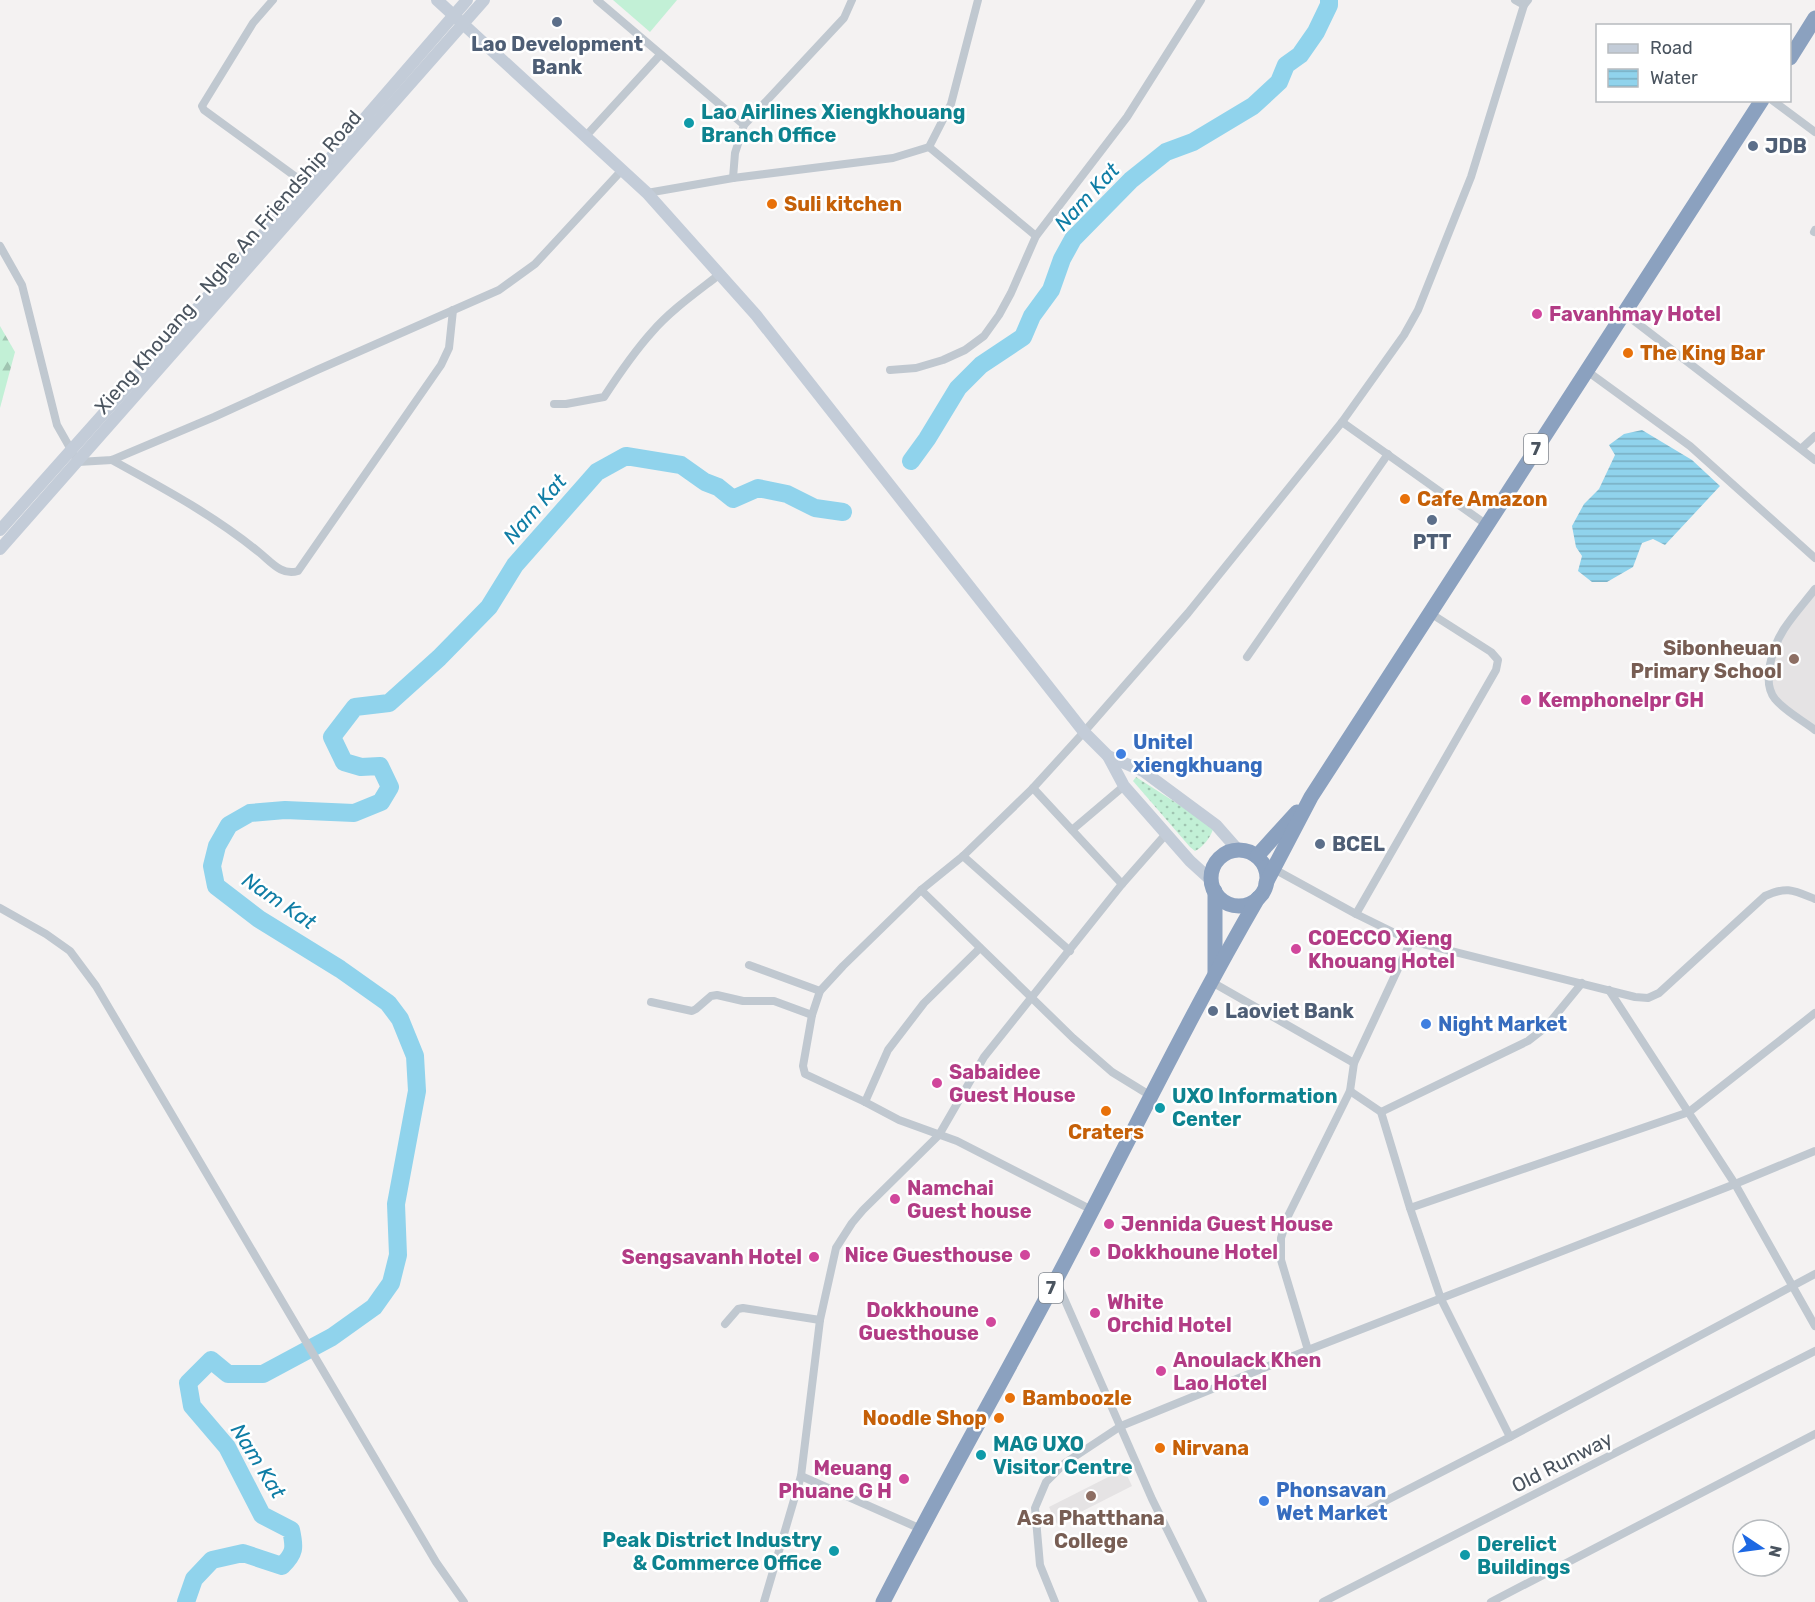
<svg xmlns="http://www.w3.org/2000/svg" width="1815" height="1602" font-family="Rubik,sans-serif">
	<defs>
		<pattern id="grass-dots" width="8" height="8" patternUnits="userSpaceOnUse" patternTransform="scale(1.5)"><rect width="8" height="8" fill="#c2f0d6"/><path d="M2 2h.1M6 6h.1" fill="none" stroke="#a0c5b1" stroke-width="1.8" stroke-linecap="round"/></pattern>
		<pattern id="forest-firs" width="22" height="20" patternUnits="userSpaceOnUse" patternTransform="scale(1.5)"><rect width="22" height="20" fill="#c2f0d6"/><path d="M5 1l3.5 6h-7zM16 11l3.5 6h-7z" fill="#a0c5b1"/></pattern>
		<pattern id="water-rules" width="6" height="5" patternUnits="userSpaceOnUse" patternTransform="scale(1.5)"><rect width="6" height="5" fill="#90d3ec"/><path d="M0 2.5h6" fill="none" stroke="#78aec2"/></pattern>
	</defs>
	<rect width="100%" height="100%" fill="#f4f2f2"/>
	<g fill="#e5e3e4">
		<polygon points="1815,589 1815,730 1769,690 1778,641"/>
		<polygon points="1124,1469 1132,1486 1057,1524 1049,1507"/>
	</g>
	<path fill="url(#grass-dots)" d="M1136,777l73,47 4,5c-2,8 -11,19 -18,22l-5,-4 -57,-66z"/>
	<polygon fill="url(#forest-firs)" points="0,326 15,352 0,408"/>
	<polygon fill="#c2f0d6" points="613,0 677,0 650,32"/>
	<polygon fill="url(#water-rules)" points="1642,430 1692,460 1720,486 1665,545 1653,539 1642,543 1633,567 1607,582 1592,582 1578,571 1582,556 1576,547 1572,526 1584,504 1599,489 1615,455 1609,445 1624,434"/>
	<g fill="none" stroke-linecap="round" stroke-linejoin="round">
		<g stroke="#90d3ec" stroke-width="18">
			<polyline points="911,461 927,439 958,388 981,365 1023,337 1032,316 1051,290 1062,259 1073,239 1131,180 1166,152 1193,142 1253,106 1279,82 1286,65 1300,55 1316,32 1329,5 1329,0"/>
			<path d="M186,1602l8,-23 18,-19 31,-7 39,13c13,-13 13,-18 9,-36l-29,-15 -35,-68 -35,-41 -4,-23 23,-23 17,14h35l69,-37 42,-30 17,-24 7,-28 -2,-51 21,-113 -2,-35 -15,-37 -12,-16 -48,-34 -81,-50 -43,-33 -4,-20 5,-20 12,-21 21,-12 35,-3 69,3 27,-11 9,-15 -10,-21 -19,1 -17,-5 -12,-25 23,-30 34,-4 50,-45 50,-51 26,-42 82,-93 29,-16 55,9 24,17 13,5 15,12 25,-11 29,6 28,14 28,4"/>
		</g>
		<g stroke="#c0c8d0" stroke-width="8">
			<polyline points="273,0 253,23 202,106 204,110 307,185"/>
			<polyline points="597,0 744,125"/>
			<polyline points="1515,0 1524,5"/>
			<polyline points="1772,100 1815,132"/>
			<polyline points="585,137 660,55"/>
			<polyline points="929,147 1036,236"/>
			<polyline points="733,178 735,153 744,125 844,18 852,0"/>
			<polyline points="647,193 733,178 893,158 929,147 951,104 978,0"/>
			<polyline points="1814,232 1815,230"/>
			<polyline points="0,246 22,285 57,425 78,462 112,460 214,417 317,370 499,290 535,264 622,170"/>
			<polyline points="1624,313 1815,460"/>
			<polyline points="890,370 916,368 943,360 965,350 984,336 999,315 1011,293 1036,236 1127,117 1201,0"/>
			<polyline points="1587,371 1690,446 1815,558"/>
			<path d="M554,404h12l38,-7c15,-23 30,-45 48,-65 19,-22 45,-40 68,-58"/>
			<polyline points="1342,422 1487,525"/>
			<polyline points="1802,448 1815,436"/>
			<path d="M112,460c51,28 103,56 148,93 12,10 22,23 38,18l143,-206 8,-17 4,-38"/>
			<path d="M1815,589c-10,13 -22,26 -31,40 -11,17 -23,53 -9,70 10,12 27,21 40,31"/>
			<polyline points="1247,657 1388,454"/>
			<polyline points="1033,788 1122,884"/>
			<polyline points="1072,830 1124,786"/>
			<polyline points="963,856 1070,951"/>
			<path d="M1274,869l82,45 55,27 224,56 13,1 11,-5 106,-97c22,-10 28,-6 50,3"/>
			<polyline points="921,890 1073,1038 1112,1072 1151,1096"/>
			<polyline points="0,908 46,934 70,951 96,986 436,1562 464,1602"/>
			<polyline points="1356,914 1496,670 1498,660 1491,652 1430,613"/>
			<polyline points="749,965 820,991"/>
			<polyline points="1210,981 1354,1063"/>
			<polyline points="1609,990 1735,1184 1815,1326"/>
			<polyline points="651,1002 692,1011 696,1009 711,996 717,995 743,1001 774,1001 812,1015"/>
			<polyline points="1350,1091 1381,1112 1410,1208 1441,1299 1510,1437"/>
			<polyline points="865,1102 888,1050 924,1003 980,948"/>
			<polyline points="1381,1112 1528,1041 1546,1027 1582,983"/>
			<polyline points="1410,1208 1689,1112 1815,1013"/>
			<polyline points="1092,1210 957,1141 899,1120 865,1102 805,1074 803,1066 812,1015 820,991 843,966 921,890 963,856 1033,788 1084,732 1188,613 1342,422 1404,335 1418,310 1471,177 1524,5 1528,0"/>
			<polyline points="1056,1280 1152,1499 1203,1602"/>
			<polyline points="725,1324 738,1309 743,1308 820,1320"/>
			<polyline points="1308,1350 1281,1260 1281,1238 1288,1216 1350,1091 1354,1063 1411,941"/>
			<polyline points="801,1476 921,1529"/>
			<polyline points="1358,1515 1510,1437 1815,1274"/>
			<polyline points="764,1602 801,1476 820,1320 836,1248 852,1223 863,1210 939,1135 984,1057 1122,884 1166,834"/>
			<polyline points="1055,1602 1040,1565 1035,1508 1046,1482 1065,1463 1121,1426 1308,1350 1735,1184 1815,1151"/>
			<polyline points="1323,1602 1815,1351"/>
			<polyline points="1491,1602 1815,1434"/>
		</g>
		<g stroke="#c3ccd8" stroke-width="12">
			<polyline points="437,0 647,193 756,315 1084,732 1108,756 1124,786 1190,861 1212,881"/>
			<polyline points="0,530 307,185 467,0"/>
			<polyline points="0,549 484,0"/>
			<polyline points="1108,756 1143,771 1216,825 1238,850"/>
		</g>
		<g stroke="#8ba1bf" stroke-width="15">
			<polyline points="1790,58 1815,18"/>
			<circle cx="1239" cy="878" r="28"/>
			<polyline points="1257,856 1297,812"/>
			<polyline points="1266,883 1311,797 1762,100"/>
			<polyline points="1215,972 1215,891"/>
			<path d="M883,1602c56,-109 116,-215 174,-324 67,-127 129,-256 201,-380"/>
		</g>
	</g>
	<g fill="#5c6f8a" stroke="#fff" stroke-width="2">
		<circle cx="557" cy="22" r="6"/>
		<circle cx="1753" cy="146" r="6"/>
		<circle cx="1432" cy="520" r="6"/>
		<circle cx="1320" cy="844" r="6"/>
		<circle cx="1213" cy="1011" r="6"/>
	</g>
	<g fill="#0f9aa8" stroke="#fff" stroke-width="2">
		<circle cx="689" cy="123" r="6"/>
		<circle cx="1160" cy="1108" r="6"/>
		<circle cx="981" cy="1455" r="6"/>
		<circle cx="834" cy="1551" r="6"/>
		<circle cx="1465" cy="1555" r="6"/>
	</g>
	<g fill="#e8710a" stroke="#fff" stroke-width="2">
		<circle cx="772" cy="204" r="6"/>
		<circle cx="1628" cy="353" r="6"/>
		<circle cx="1405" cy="499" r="6"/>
		<circle cx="1106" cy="1111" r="6"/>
		<circle cx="1010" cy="1398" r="6"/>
		<circle cx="999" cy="1418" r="6"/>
		<circle cx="1160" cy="1448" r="6"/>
	</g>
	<g fill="#d1479c" stroke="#fff" stroke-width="2">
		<circle cx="1537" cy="314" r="6"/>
		<circle cx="1526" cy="700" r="6"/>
		<circle cx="1296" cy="949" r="6"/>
		<circle cx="937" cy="1083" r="6"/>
		<circle cx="895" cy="1199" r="6"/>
		<circle cx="1109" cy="1224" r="6"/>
		<circle cx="1095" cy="1252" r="6"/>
		<circle cx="1025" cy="1255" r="6"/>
		<circle cx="814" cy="1257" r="6"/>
		<circle cx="1095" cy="1313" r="6"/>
		<circle cx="991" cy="1322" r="6"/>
		<circle cx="1161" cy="1371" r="6"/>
		<circle cx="904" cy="1479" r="6"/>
	</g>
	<g fill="#8d6e63" stroke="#fff" stroke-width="2">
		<circle cx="1794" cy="659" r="6"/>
		<circle cx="1091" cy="1496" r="6"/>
	</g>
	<g fill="#3f7fe0" stroke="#fff" stroke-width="2">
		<circle cx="1121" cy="754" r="6"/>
		<circle cx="1426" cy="1024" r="6"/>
		<circle cx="1264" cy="1501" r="6"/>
	</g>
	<g text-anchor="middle" stroke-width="5" stroke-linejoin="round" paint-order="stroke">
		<g fill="#fff" stroke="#80878f" stroke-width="1.5">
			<rect x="1524" y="434" width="24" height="30" rx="4.5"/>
			<rect x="1039" y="1273" width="24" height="30" rx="4.5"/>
		</g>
		<g font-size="18" font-weight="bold" fill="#4a545f">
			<text x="1536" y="455">7</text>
			<text x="1051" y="1294">7</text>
		</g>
		<g font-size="20" font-weight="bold" fill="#4e5e75" stroke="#fff" text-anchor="start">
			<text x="557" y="51" text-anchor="middle">Lao Development<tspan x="557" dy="23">Bank</tspan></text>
			<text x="1765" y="153">JDB</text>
			<text x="1432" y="549" text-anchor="middle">PTT</text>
			<text x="1332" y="851">BCEL</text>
			<text x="1225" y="1018">Laoviet Bank</text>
		</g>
		<g font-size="20" font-weight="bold" fill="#0d838f" stroke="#fff" text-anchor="start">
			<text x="701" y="119">Lao Airlines Xiengkhouang<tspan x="701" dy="23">Branch Office</tspan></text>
			<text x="1172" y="1103">UXO Information<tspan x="1172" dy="23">Center</tspan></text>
			<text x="993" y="1451">MAG UXO<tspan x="993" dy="23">Visitor Centre</tspan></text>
			<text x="822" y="1547" text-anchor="end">Peak District Industry<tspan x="822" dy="23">&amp; Commerce Office</tspan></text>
			<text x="1477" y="1551">Derelict<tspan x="1477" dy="23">Buildings</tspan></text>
		</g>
		<g font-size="20" font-weight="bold" fill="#c56008" stroke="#fff" text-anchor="start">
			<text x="784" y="211">Suli kitchen</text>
			<text x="1640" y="360">The King Bar</text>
			<text x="1417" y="506">Cafe Amazon</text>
			<text x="1106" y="1139" text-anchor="middle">Craters</text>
			<text x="1022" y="1405">Bamboozle</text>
			<text x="987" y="1425" text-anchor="end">Noodle Shop</text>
			<text x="1172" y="1455">Nirvana</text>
		</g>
		<g font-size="20" fill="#4a545f" stroke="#fff">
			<text transform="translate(228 262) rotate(-49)" y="7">Xieng Khouang - Nghe An Friendship Road</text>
			<text transform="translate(1562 1462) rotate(-27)" y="7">Old Runway</text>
		</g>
		<g font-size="20" font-weight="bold" fill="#b23c85" stroke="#fff" text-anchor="start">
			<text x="1549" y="321">Favanhmay Hotel</text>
			<text x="1538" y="707">Kemphonelpr GH</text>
			<text x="1308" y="945">COECCO Xieng<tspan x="1308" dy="23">Khouang Hotel</tspan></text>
			<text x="949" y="1079">Sabaidee<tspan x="949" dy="23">Guest House</tspan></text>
			<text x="907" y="1195">Namchai<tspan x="907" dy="23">Guest house</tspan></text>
			<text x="1121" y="1231">Jennida Guest House</text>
			<text x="1107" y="1259">Dokkhoune Hotel</text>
			<text x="1013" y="1262" text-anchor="end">Nice Guesthouse</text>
			<text x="802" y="1264" text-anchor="end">Sengsavanh Hotel</text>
			<text x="1107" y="1309">White<tspan x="1107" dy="23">Orchid Hotel</tspan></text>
			<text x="979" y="1317" text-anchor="end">Dokkhoune<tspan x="979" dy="23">Guesthouse</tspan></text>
			<text x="1173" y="1367">Anoulack Khen<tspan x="1173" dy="23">Lao Hotel</tspan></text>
			<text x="892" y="1475" text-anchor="end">Meuang<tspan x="892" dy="23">Phuane G H</tspan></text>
		</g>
		<g font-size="20" font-weight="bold" fill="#785e54" stroke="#fff" text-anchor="end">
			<text x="1782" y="655">Sibonheuan<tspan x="1782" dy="23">Primary School</tspan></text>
			<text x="1091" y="1525" text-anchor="middle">Asa Phatthana<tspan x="1091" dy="23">College</tspan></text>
		</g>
		<g font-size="20" font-weight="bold" fill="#366cbe" stroke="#fff" text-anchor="start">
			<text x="1133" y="749">Unitel<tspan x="1133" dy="23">xiengkhuang</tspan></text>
			<text x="1438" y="1031">Night Market</text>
			<text x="1276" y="1497">Phonsavan<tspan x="1276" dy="23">Wet Market</tspan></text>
		</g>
		<g font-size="21" font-style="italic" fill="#0f7da5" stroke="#fff">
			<text transform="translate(1087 197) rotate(-47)" y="7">Nam Kat</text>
			<text transform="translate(535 509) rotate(-49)" y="7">Nam Kat</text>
			<text transform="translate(279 901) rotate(34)" y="7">Nam Kat</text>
			<text transform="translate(258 1461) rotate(58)" y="7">Nam Kat</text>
		</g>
	</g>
	<rect x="1596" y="24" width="195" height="78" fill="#ffffff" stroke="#b7bbbf" stroke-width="1.5"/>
	<rect x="1608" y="44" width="30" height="9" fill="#c3ccd8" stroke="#b7bbbf" stroke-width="1.5"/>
	<text x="1650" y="54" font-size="18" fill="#4a545f">Road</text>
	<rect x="1608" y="69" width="30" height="18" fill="url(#water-rules)" stroke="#b7bbbf" stroke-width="1.5"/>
	<text x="1650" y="84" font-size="18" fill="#4a545f">Water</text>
	<g transform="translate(1761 1548) rotate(103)"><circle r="28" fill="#ffffff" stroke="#b7bbbf" stroke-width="1.5"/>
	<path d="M0-4.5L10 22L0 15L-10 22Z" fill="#1d68e3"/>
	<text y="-9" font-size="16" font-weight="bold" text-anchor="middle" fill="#4a545f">N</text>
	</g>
</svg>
